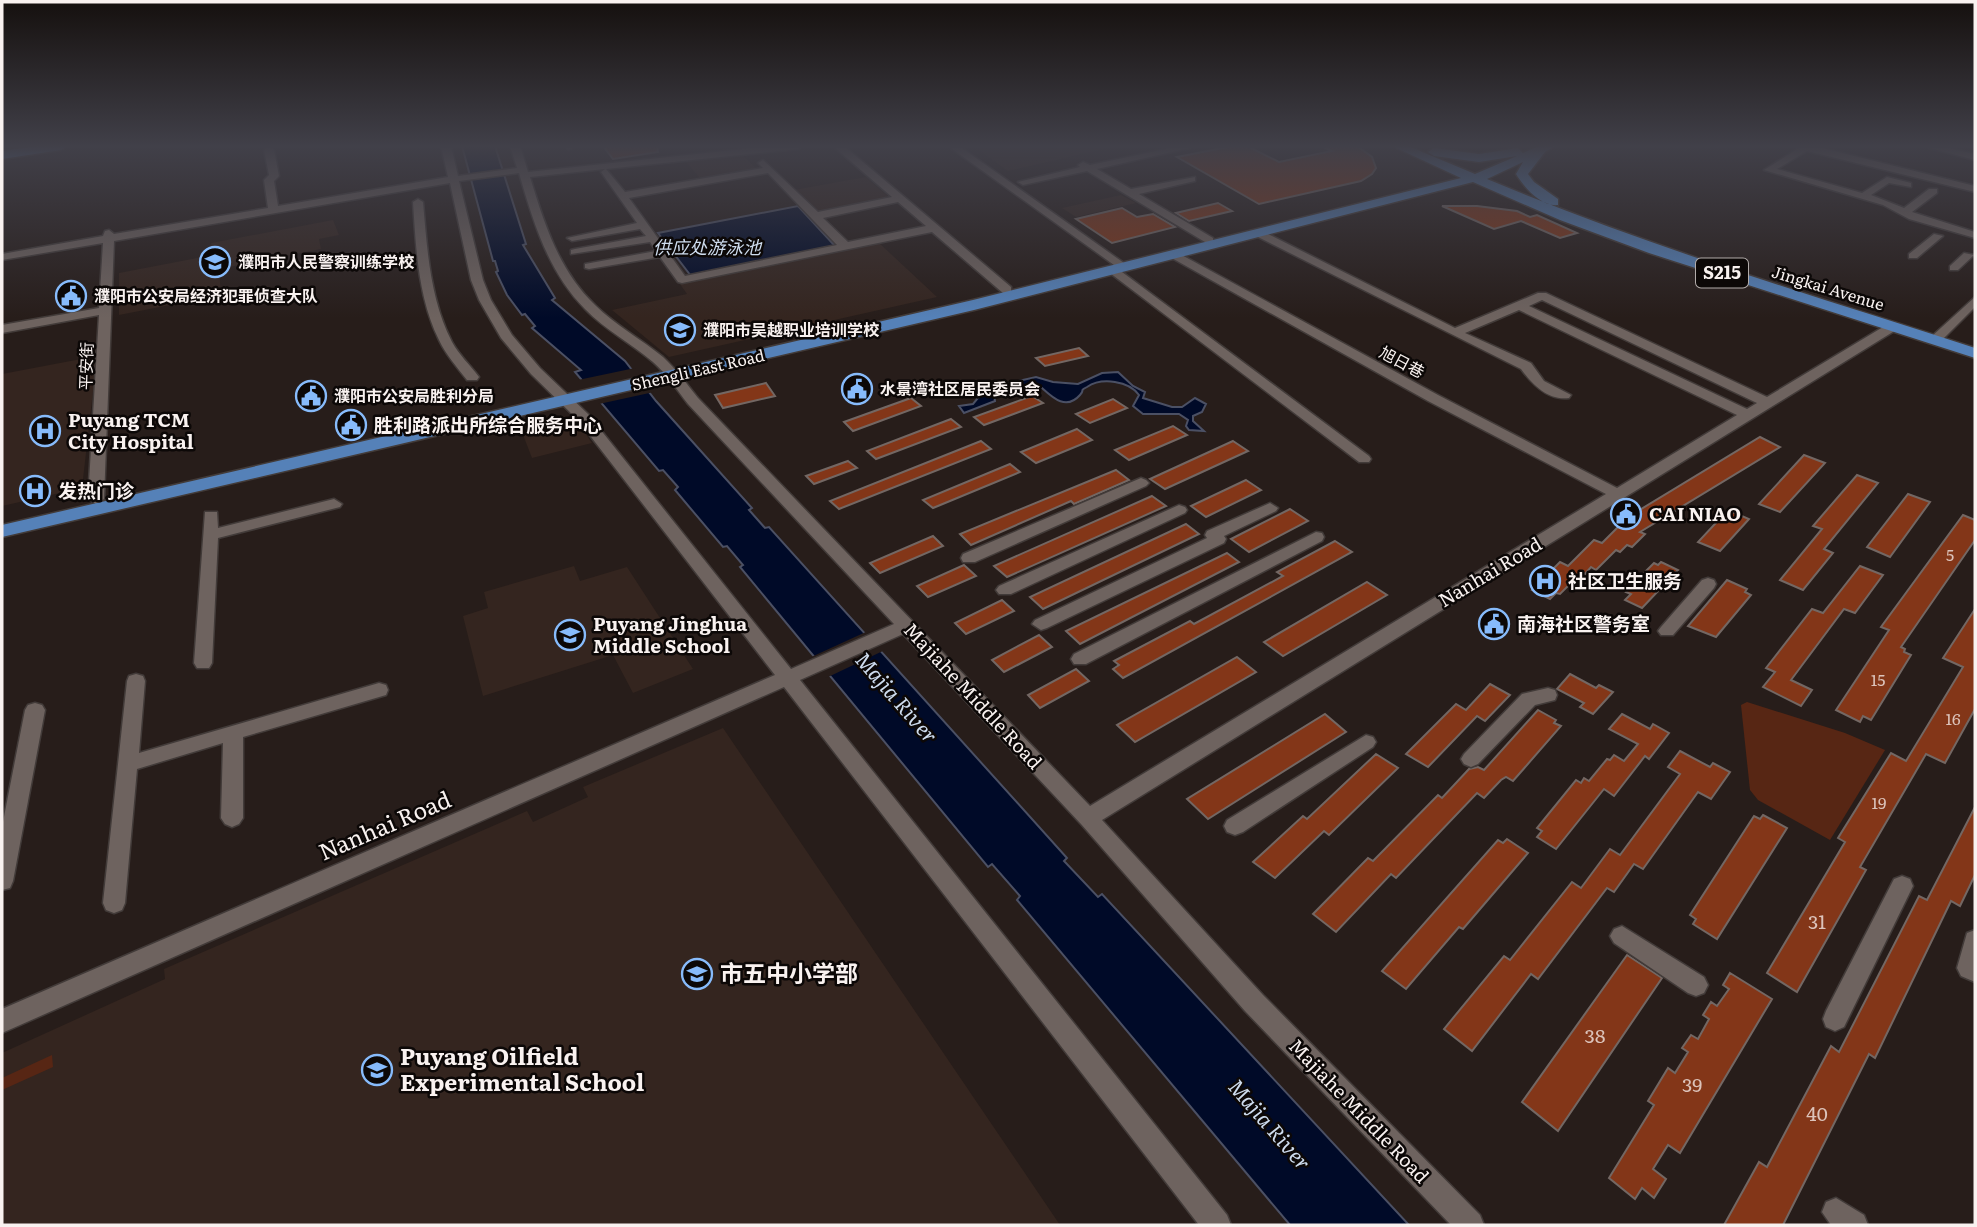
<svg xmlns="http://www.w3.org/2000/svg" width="1977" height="1227" font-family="Literata,'Noto Sans SC',serif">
	<rect width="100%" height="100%" fill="#271d1a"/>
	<g fill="#34251f">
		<polygon points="973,146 1116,146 1008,171"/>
		<polygon points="742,155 759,171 702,180 685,161"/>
		<polygon points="866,177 891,199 818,213 794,190"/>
		<polygon points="1121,195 1136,203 1076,217 1062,208"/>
		<polygon points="333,220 339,235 319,239 321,249 219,269 221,295 119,315 119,273 213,255 211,243"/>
		<polygon points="878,242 937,297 669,357 612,310 687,294 680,284"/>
		<polygon points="97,356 82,488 2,506 2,374"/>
		<polygon points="566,416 575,419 592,443 532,458 520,427"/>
		<polygon points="574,566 580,581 627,567 693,669 633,693 613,655 483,696 463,616 488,608 484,592"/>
		<polygon points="723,728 1060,1225 2,1225 2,1053 165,979 164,969 527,811 533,822 588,797 583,787"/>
	</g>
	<g fill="#572614">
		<polygon points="1747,702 1845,733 1885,750 1830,840 1758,800 1750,790 1741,705"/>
		<polygon points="52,1055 53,1067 2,1090 2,1078"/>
	</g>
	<g fill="#000a28" stroke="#4b5064" stroke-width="2">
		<polygon points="462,146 495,146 526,244 523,245 555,298 552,300 625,361 656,401 752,508 749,510 765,528 769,527 1067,858 1064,861 1098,897 1102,894 1409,1225 1290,1225 1017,900 1020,896 992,864 988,867 740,567 743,565 727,546 723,547 675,490 678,487 663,470 659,471 575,372 581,370 532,328 535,326 525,314 522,315 507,295 496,272 498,271 495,261 493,261"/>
		<polygon points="798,206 835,246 691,276 658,233"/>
		<path d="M1118,372l15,14 12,6 -2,6 29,9h10l13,-9 11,6 -4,8 -9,4v5l11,10 -15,-1 -3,-4 2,-6 -9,-6h-36l-10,-8 6,-11c-10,-14 -37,-18 -52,-8 -9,5 -1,1 -7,8 -14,16 -28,2 -38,-7l-13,-3 -31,6 -4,3 1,7 -31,12 -5,-7 14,-2 5,-6 -3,-2 34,-13 27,-6 17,5 25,2 24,-11z"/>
	</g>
	<g fill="#271d1a">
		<polygon points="635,368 654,392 599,404 578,380"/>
		<polygon points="868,631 885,650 826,678 809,658"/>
	</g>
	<g fill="#833618" stroke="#736763" stroke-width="2">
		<polygon points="603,146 657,146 658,152 613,159"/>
		<polygon points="1233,146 1247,146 1279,162 1332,151 1321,146 1357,146 1372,157 1376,168 1372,174 1361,181 1259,204 1177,157"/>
		<polygon points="1218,203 1232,211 1189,221 1176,213"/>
		<polygon points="1442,206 1477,206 1517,211 1530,217 1537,215 1577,233 1560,238 1521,221 1494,229"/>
		<polygon points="1122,208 1137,217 1153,214 1175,227 1112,243 1076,219"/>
		<polygon points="1079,348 1088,356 1045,366 1036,358"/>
		<polygon points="766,383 775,396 723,408 715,395"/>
		<polygon points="1032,396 1043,403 984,425 974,417"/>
		<polygon points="911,398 921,406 853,431 844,422"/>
		<polygon points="1113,399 1127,408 1090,423 1076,414"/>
		<polygon points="951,419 961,427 876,459 867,451"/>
		<polygon points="1173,426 1187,435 1129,460 1115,450"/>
		<polygon points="1077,429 1092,440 1036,463 1021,452"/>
		<polygon points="1760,437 1780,447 1640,532 1645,534 1632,547 1627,545 1620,552 1616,550 1596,570 1591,567 1585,574 1582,572 1560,594 1556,593 1550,599 1532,590 1560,562 1568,566 1594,540 1602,543 1628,517"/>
		<polygon points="981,441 991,449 839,509 830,501"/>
		<polygon points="1233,441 1248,451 1165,489 1150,479"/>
		<polygon points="1804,455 1825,463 1780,512 1759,504"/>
		<polygon points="848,461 857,468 814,484 806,476"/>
		<polygon points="1010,464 1020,472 933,508 923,500"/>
		<polygon points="1116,470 1129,480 1074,504 1071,501 971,545 960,534"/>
		<polygon points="1857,475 1878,483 1824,549 1833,553 1803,590 1780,580 1822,529 1813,526"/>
		<polygon points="1246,480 1261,490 1206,517 1191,506"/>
		<polygon points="1908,494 1930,502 1890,557 1867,547"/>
		<polygon points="1152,496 1166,506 1007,577 994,566"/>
		<polygon points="1290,509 1308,521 1249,552 1231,539"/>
		<polygon points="1728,510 1749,519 1720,551 1698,542"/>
		<polygon points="1963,515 1975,520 1975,540 1901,647 1905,649 1904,652 1911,655 1871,720 1863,716 1860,722 1836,710 1889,630 1881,627"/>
		<polygon points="1186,524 1199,534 1043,609 1030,597"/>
		<polygon points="933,536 943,546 880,573 870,563"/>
		<polygon points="1335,541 1352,552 1123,678 1113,669 1119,665 1114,661 1190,621 1194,624 1283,576 1277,572"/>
		<polygon points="1227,553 1239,562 1080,644 1066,631"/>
		<polygon points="1661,562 1678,570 1642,608 1625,600 1631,594 1626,592 1645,572 1654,563 1658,565"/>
		<polygon points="964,565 976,576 928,597 917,586"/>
		<polygon points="1860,566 1883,575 1855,613 1844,609 1791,680 1812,690 1801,706 1763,687 1775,672 1766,668 1812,609 1823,613"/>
		<polygon points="1727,580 1747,589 1745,592 1751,595 1716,637 1688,626"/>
		<polygon points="1367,582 1387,595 1283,656 1264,642"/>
		<polygon points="1002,600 1014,611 966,634 955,623"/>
		<polygon points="1975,609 1975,709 1945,763 1926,754 1860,867 1866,870 1797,992 1767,973 1845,842 1838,838 1891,753 1906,761 1963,667 1943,658"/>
		<polygon points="1039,635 1052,647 1004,672 992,660"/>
		<polygon points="1237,657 1256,672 1135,742 1117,725"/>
		<polygon points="1076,669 1089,681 1040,708 1028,695"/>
		<polygon points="1570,674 1596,688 1599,685 1613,692 1593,714 1580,707 1584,703 1557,689"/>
		<polygon points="1490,684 1510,695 1485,721 1477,716 1428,767 1406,754 1456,704 1466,710"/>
		<polygon points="1538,710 1556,720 1554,723 1561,726 1513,781 1506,777 1501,780 1484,798 1477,793 1396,878 1391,874 1336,932 1313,914 1368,858 1373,861 1438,795 1442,798 1469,769 1478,767 1484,770"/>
		<polygon points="1325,714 1346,732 1208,819 1187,799"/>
		<polygon points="1622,714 1650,729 1653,724 1669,733 1649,759 1645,756 1614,796 1604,789 1556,849 1537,837 1542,831 1537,828 1576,780 1581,783 1584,778 1589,781 1607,759 1610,760 1614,755 1624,761 1638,744 1609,729"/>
		<polygon points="1680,751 1710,767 1713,763 1730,772 1711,799 1698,792 1643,869 1634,864 1614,892 1607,888 1538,979 1531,974 1472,1051 1444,1029 1504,956 1510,960 1572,882 1581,888 1610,849 1620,855 1680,774 1668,767"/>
		<polygon points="1376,754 1398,768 1329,835 1324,831 1275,878 1253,862 1303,816 1307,819"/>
		<polygon points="1975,807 1975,875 1960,906 1951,901 1875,1058 1869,1054 1783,1225 1724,1225 1759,1162 1767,1167 1831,1046 1839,1052 1919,896 1927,900"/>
		<polygon points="1763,815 1787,828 1717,939 1693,924 1696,919 1690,915 1754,816 1760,819"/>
		<polygon points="1507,839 1528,853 1463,929 1459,927 1406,989 1382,971 1498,840 1503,843"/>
		<polygon points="1627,955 1662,978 1558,1131 1522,1102"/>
		<polygon points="1730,973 1772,999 1680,1153 1668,1145 1653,1169 1666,1179 1654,1198 1642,1188 1635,1199 1609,1178 1654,1105 1648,1101 1668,1068 1675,1073 1688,1052 1682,1048 1691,1035 1698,1039 1709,1019 1703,1015 1711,1002 1717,1006 1729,989 1723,985"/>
	</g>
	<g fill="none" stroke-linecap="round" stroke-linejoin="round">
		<g stroke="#423b39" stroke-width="3">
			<g id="minor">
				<path d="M441,146h10l7,30 59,-8 -7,-22h10l8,26 243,-26h32l-5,3 -192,20 19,23 138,-24 -5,-5 5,-3 55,52 74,-15 -59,-51h11l167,141v6h-8l-71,-61 -250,51 -4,-1 -18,-25 -71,12 -4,-1v-4l71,-13 -6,-9 -79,12v-4l4,-1 71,-13 -6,-7 -68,12 -5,-3 70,-15 -36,-51 4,-3 -75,8c14,46 29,94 65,128 20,20 46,34 68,52 13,12 24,27 35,41l392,408 516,-312 -178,-93 -258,-144v-4h8l260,142 179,93 120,-73 -218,-105 -54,23 66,30 13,18 27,14 -2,3c-21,3 -37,-14 -48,-29l-265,-133v-4h8l191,96 83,-35h8l221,104 121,-73h8v6l-794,490 161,175 217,220 4,10h-33l-206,-214 -164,-187 -178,-190 -103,46 427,535 4,10h-32l-415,-538 -782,346v-24l773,-334 -197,-255 -47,-46 -30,-36 -22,-38 -8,-20 -21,-97 -336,58 -10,258 -8,5 -8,-5 11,-184 -97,18v-8l97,-17 4,-65 -101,17v-6l101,-18 2,-5 4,-1 5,4 154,-26 -4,-28 5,-5 -5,-25 5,-3 5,3 5,26 -5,5 4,25 170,-29zM519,173c14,48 29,99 66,136 20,21 46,34 68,53 14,12 24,28 35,42l206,220 -103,45 -203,-255 -48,-46 -28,-33 -21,-35 -8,-20 -24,-99zM768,173l69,72 -152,31 -56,-78zM898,202l28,24 -78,16 -25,-24zM1542,300l215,103 -10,6 -218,-103z"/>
				<polygon points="564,146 574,146 574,147 569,150"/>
				<polygon points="948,146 959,146 1131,268 1121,270"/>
				<polygon points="1180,146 1198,146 1097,169 1131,189 1195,177 1195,181 1139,194 1213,238 1213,242 1205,242 1087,171 1023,185 1018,182 1080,167 1078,165 1083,162 1090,165"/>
				<polygon points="1802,146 1814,146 1975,186 1975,192 1807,151 1777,169 1862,193 1887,177 1911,183 1911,187 1889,183 1871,195 1904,208 1929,189 1937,189 1937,193 1912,212 1975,232 1975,238 1909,219 1883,205 1764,170"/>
				<polygon points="1922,146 1939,146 1975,154 1975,160"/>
				<path d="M418,199l5,3c4,46 7,98 29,140 7,13 18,23 27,35l-2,3h-10c-10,-13 -21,-25 -28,-40 -21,-42 -23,-92 -26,-138z"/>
				<polygon points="1934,234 1943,236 1917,258 1909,258 1909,254"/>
				<polygon points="1964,253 1974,255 1958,270 1950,270 1950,266"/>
				<polygon points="1110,269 1118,269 1369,456 1371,459 1369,462 1359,462 1110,273"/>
				<polygon points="1975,297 1975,307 1939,343 1931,343 1931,337"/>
				<polygon points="1141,478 1146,480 1149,483 1146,486 975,562 963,562 961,558 963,554"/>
				<polygon points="334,499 342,504 340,507 218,538 212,663 209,668 197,668 194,663 205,512 217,512 218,528"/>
				<polygon points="1270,503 1278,508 1276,511 1224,536 1226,539 1224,543 1047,628 1041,630 1032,624 1035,620 1207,538 1205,535 1207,531"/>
				<polygon points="1179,505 1185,507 1187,510 1185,513 1011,594 999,594 996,590 999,586"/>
				<polygon points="1316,532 1322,533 1324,537 1322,541 1086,664 1074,664 1071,659 1074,654"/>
				<polygon points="1708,578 1714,580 1716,584 1714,588 1673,635 1661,635 1658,631 1661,627 1702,580"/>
				<polygon points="136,674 143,676 145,681 139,753 379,683 386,685 388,690 386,695 243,737 243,818 239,824 232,827 225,824 221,818 223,743 137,769 125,903 122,910 114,913 106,910 103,903 127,681 129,676"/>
				<polygon points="1548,688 1555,690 1557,695 1555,700 1535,705 1478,764 1471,767 1464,764 1461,759 1464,754 1522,694"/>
				<polygon points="35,703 42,705 45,710 13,881 10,888 2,890 2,827 25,710 28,705"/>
				<polygon points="1366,735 1373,737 1376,742 1373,747 1243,832 1235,835 1227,832 1224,826 1227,820"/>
				<polygon points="1902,876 1910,879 1913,886 1844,1027 1835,1031 1826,1027 1823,1019 1826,1011 1894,879"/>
				<polygon points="1622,926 1704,977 1708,985 1704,993 1696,996 1688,993 1614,943 1610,936 1614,929"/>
				<polygon points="1975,930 1975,982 1961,976 1957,968 1967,933"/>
				<polygon points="1836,1198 1864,1215 1868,1225 1831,1225 1822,1212 1826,1202"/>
			</g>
		</g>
		<g stroke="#423b39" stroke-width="3">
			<g id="major">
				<polygon points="37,146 67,146 61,150 2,159 2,151"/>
				<path d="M1392,146h16l67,28 42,-18 -38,6 -45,-6 -6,-4 6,-4 45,6 39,-6 5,5 16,-7h16l-10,6 -17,22 6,8 24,17v6c-17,2 -34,-18 -42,-31l7,-12 -36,17c159,67 324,116 488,169v10l-326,-105 -89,-33 -87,-38 -499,128 -972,227v-12l971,-225 488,-122z"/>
			</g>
		</g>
		<use href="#minor" fill="#6e635f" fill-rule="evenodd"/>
		<use href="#major" fill="#5581b8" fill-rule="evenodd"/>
	</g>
	<linearGradient id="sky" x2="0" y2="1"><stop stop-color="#15100e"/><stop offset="0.46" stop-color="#414049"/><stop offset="1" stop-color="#414049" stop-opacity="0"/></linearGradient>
	<rect width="1977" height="318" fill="url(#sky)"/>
	<defs>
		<g id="university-ring" transform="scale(1.575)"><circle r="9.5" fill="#0c0807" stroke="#87bbfb" stroke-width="1.5"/><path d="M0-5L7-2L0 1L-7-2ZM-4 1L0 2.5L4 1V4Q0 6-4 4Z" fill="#87bbfb"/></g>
		<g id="civic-ring" transform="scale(1.575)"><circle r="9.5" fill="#0c0807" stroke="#87bbfb" stroke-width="1.5"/><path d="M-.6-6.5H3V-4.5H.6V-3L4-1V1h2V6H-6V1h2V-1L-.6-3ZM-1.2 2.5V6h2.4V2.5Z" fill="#87bbfb"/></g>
		<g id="hospital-ring" transform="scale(1.575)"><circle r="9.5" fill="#0c0807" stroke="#87bbfb" stroke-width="1.5"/><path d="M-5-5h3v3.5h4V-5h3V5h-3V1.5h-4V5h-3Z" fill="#87bbfb"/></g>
		<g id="school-ring" transform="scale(1.575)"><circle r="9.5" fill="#0c0807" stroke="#87bbfb" stroke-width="1.5"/><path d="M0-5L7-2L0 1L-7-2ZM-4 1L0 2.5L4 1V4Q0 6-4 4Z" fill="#87bbfb"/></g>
	</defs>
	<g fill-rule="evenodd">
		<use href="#university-ring" x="215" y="262"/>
		<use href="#civic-ring" x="71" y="296"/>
		<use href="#university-ring" x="680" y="330"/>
		<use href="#civic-ring" x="857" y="389"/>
		<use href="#civic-ring" x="311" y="396"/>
		<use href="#civic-ring" x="351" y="425"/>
		<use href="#hospital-ring" x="45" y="431"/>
		<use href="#hospital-ring" x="35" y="491"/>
		<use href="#civic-ring" x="1626" y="514"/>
		<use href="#hospital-ring" x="1545" y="581"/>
		<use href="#civic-ring" x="1494" y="624"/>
		<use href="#school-ring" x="570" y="635"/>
		<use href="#school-ring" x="697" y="974"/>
		<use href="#school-ring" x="377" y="1070"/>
	</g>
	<g text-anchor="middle" stroke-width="5" stroke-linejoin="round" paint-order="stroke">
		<g font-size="16" font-weight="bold" fill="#f9f2f0" stroke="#0c0807" text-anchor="start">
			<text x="238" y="268">濮阳市人民警察训练学校</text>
			<text x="94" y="302">濮阳市公安局经济犯罪侦查大队</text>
			<text x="703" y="336">濮阳市吴越职业培训学校</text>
			<text x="880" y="395">水景湾社区居民委员会</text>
			<text x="334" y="402">濮阳市公安局胜利分局</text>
		</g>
		<g font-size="16" fill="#f9f2f0" stroke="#0c0807">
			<text transform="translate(1828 288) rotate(17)" y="6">Jingkai Avenue</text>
			<text transform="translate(1402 362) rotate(28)" y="6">旭日巷</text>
			<text transform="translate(86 366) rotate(-88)" y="6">平安街</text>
			<text transform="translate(698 370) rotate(-13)" y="6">Shengli East Road</text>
		</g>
		<g font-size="16" fill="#dcc3ba">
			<text x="1950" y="561">5</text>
			<text x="1878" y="686">15</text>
			<text x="1953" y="725">16</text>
			<text x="1879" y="809">19</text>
		</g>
		<g font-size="18" font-style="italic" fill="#cedcee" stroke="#0c0807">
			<text x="707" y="254">供应处游泳池</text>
		</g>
		<rect fill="#0c0807" stroke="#b2acaa" stroke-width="2" x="1696" y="258.5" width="52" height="29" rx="5"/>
		<g font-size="18" font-weight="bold" fill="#f9f2f0">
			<text x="1722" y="279">S215</text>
		</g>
		<g font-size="19" font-weight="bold" fill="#f9f2f0" stroke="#0c0807" text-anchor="start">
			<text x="68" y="427">Puyang TCM<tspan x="68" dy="22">City Hospital</tspan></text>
			<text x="374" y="432">胜利路派出所综合服务中心</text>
			<text x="58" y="498">发热门诊</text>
			<text x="1649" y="521">CAI NIAO</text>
			<text x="1568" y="588">社区卫生服务</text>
			<text x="593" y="631">Puyang Jinghua<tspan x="593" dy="22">Middle School</tspan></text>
			<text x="1517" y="631">南海社区警务室</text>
		</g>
		<g font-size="19" fill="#f9f2f0" stroke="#0c0807">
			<text transform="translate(1490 572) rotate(-31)" y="7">Nanhai Road</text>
			<text transform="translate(973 696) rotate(47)" y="7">Majiahe Middle Road</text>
			<text transform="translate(1359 1111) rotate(46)" y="7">Majiahe Middle Road</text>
		</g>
		<g font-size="19" fill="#dcc3ba">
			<text x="1817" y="929">31</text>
			<text x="1595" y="1043">38</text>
			<text x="1692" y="1092">39</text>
			<text x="1817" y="1121">40</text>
		</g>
		<g font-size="21" font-style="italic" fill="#cedcee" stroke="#0c0807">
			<text transform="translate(896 698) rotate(49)" y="7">Majia River</text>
			<text transform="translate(1269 1125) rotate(49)" y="7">Majia River</text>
		</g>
		<g font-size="23" fill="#f9f2f0" stroke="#0c0807">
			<text transform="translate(385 826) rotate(-23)" y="8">Nanhai Road</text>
		</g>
		<g font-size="23" font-weight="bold" fill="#f9f2f0" stroke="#0c0807" text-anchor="start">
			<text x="720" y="982">市五中小学部</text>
			<text x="400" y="1065">Puyang Oilfield<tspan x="400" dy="26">Experimental School</tspan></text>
		</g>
	</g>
	<rect width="1977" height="1227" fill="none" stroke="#f9f2f0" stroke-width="7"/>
</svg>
